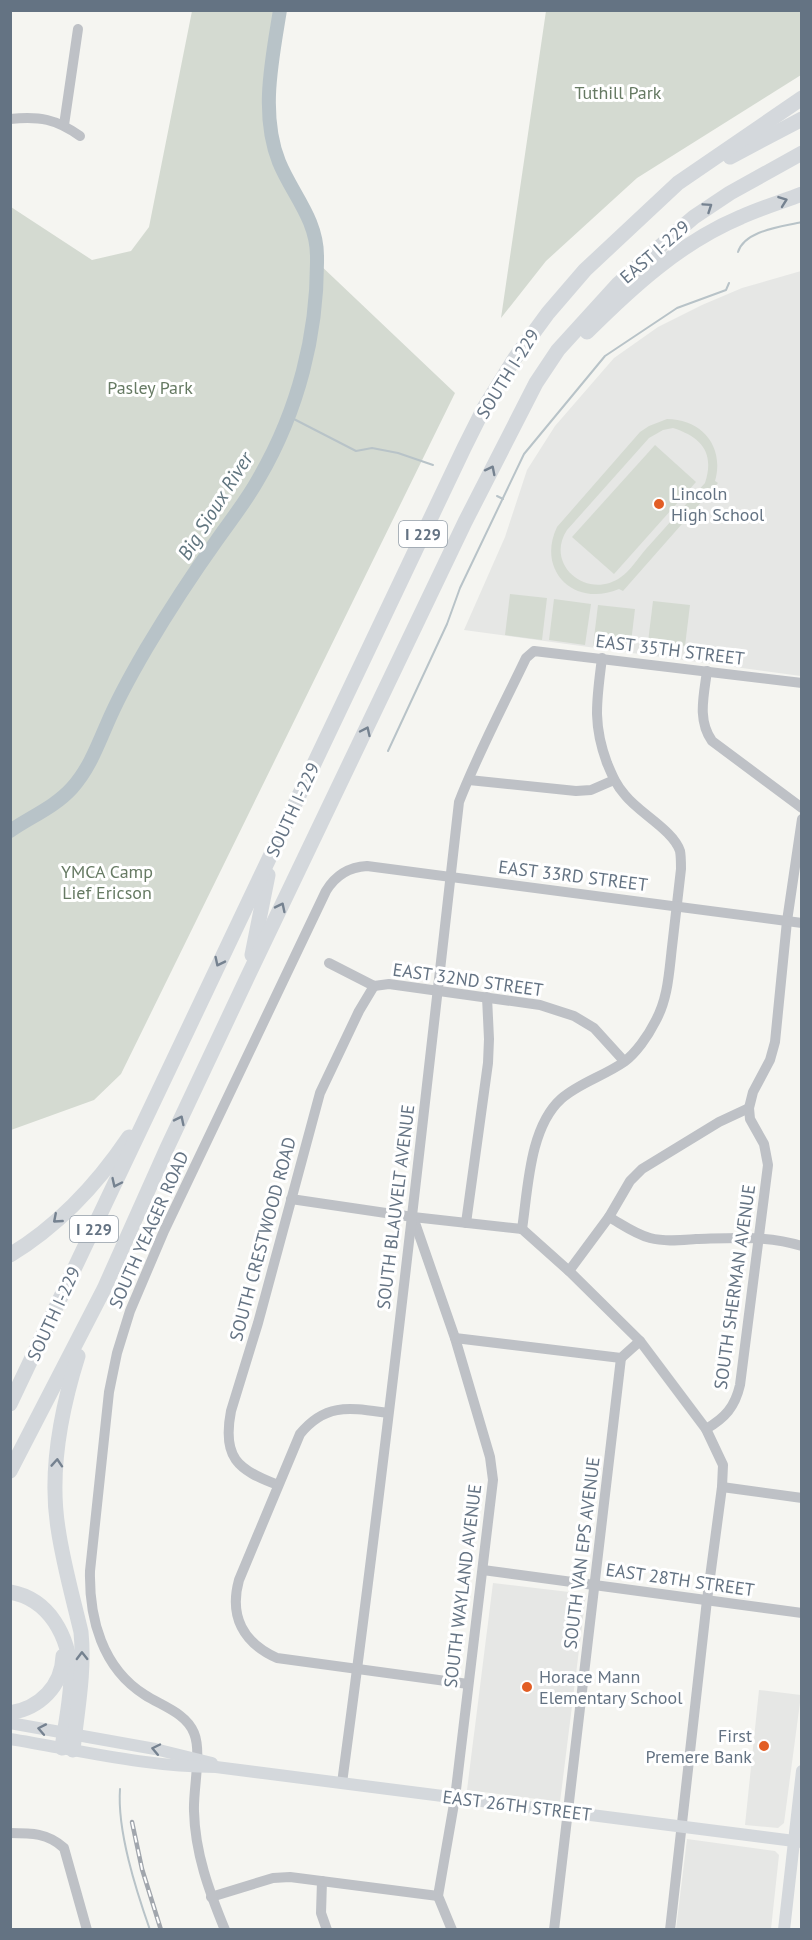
<svg xmlns="http://www.w3.org/2000/svg" width="812" height="1940" font-family="'PT Sans',sans-serif">
	<rect width="100%" height="100%" fill="#f5f5f1"/>
	<g fill="#e6e7e5">
		<polygon points="801,271 801,676 464,630 505,537 527,470 555,426 614,358 658,327 702,305 742,288"/>
		<polygon points="493,1583 586,1594 560,1802 467,1790"/>
		<polygon points="759,1690 801,1695 784,1823 778,1828 745,1825"/>
		<polygon points="687,1839 775,1851 779,1855 771,1929 676,1929"/>
	</g>
	<g fill="#d4dad1" fill-rule="evenodd">
		<path d="M192,11h88c-8,49 -19,101 -2,150 14,38 40,56 39,101l138,131 -334,681 -27,26 -83,30v-923l81,53 39,-9 18,-24z"/>
		<polygon points="546,11 801,11 801,75 637,178 546,261 501,318"/>
		<path d="M667,419c34,0 58,27 48,62l3,2 -95,108 -4,-2c-44,19 -83,-18 -62,-62l83,-95 9,-6zM673,428c28,9 42,24 32,55 -20,22 -39,44 -59,66 -8,9 -15,21 -25,28 -33,24 -77,-12 -54,-47l82,-92 14,-8z"/>
		<polygon points="655,445 696,482 614,574 572,537"/>
		<polygon points="510,594 547,598 542,640 505,635"/>
		<polygon points="554,599 591,604 585,645 549,640"/>
		<polygon points="653,601 690,605 685,646 648,642"/>
		<polygon points="598,605 635,609 630,651 593,646"/>
	</g>
	<g fill="none" stroke-linecap="round" stroke-linejoin="round">
		<g stroke="#b8c3c8" stroke-width="2">
			<path d="M738,252c7,-22 44,-25 64,-30"/>
			<polyline points="288,416 356,451 372,448 398,453 433,465"/>
			<polyline points="497,496 503,499"/>
			<polyline points="388,751 447,624 460,588 524,454 605,356 677,308 726,290 729,283"/>
			<path d="M120,1789c-3,42 16,101 30,141"/>
		</g>
		<path stroke="#b8c3c8" stroke-width="14" d="M10,831c20,-14 45,-24 62,-43 17,-19 25,-41 35,-64 11,-26 25,-51 39,-75 22,-37 46,-74 71,-109 14,-20 30,-40 42,-62 39,-67 59,-144 58,-222 0,-37 -25,-62 -38,-94 -19,-48 -7,-102 1,-152"/>
		<g stroke="#bec1c6" stroke-width="10">
			<path d="M10,119c30,-3 46,0 70,17"/>
			<polyline points="64,125 78,29"/>
			<path d="M707,671c-3,24 -10,49 5,70l90,67"/>
			<polyline points="469,780 576,791 591,790 614,780"/>
			<polyline points="329,963 374,986 389,984 540,1005 574,1016 594,1028 624,1061"/>
			<polyline points="291,1199 413,1217 522,1229"/>
			<path d="M609,1217c14,8 26,17 41,21 15,4 31,2 46,1 37,-1 70,-4 106,7"/>
			<polyline points="414,1220 455,1338 490,1457 493,1480 455,1798 438,1896 452,1930"/>
			<polyline points="466,1223 488,1063 489,1039 487,997"/>
			<polyline points="522,1229 569,1271 640,1341 706,1429 723,1465 722,1487 707,1600 670,1930"/>
			<path d="M522,1229c6,-39 7,-101 39,-130 18,-16 43,-23 63,-37 12,-9 24,-26 31,-40 13,-23 14,-49 17,-75 3,-26 6,-52 9,-78 0,-5 0,-13 -1,-18 -7,-21 -41,-38 -55,-56 -9,-10 -13,-20 -18,-32 -15,-40 -10,-64 -5,-105"/>
			<polyline points="569,1271 609,1217 630,1181 642,1169 719,1122 749,1108"/>
			<polyline points="455,1338 621,1358 640,1341"/>
			<path d="M388,1413c-37,-5 -62,-11 -88,21l-61,146c-10,36 4,63 38,78l191,26"/>
			<path d="M706,1429c19,-11 29,-22 34,-44l28,-220 -4,-21 -14,-25 -1,-11 4,-16 17,-32 5,-18 12,-121 15,-102"/>
			<path d="M278,1485c-41,-15 -56,-28 -47,-74l27,-88 62,-230 39,-82 15,-25"/>
			<polyline points="722,1487 802,1498"/>
			<polyline points="483,1570 802,1613"/>
			<path d="M342,1783c44,-327 80,-654 117,-981 19,-49 44,-96 67,-144l8,-7 268,32"/>
			<path d="M10,1833c21,0 38,0 54,15l23,82"/>
			<polyline points="322,1881 321,1913 327,1930"/>
			<polyline points="211,1897 273,1878 290,1877 438,1896"/>
			<path d="M225,1930c-16,-39 -30,-77 -31,-119 -1,-21 8,-59 0,-78 -8,-20 -32,-27 -49,-38 -43,-27 -56,-77 -55,-124l19,-179 8,-39 13,-42 34,-80 162,-340c9,-15 23,-24 41,-25l435,57"/>
			<polyline points="554,1930 621,1358"/>
		</g>
		<g stroke="#d4d8dc" stroke-width="12">
			<polyline points="10,1723 155,1749 212,1763"/>
			<path d="M10,1739c68,11 137,28 206,28l586,75"/>
			<polyline points="784,1930 802,1771"/>
		</g>
		<g stroke="#d4d8dc" stroke-width="15">
			<polyline points="730,157 802,119"/>
			<path d="M587,332c45,-45 94,-90 154,-115 20,-9 40,-15 61,-23"/>
			<polyline points="252,955 268,875"/>
			<path d="M10,1255c48,-29 88,-72 119,-118"/>
			<polyline points="10,1404 464,448 484,408 515,358 548,313 585,270 678,183 802,98"/>
			<polyline points="10,1471 104,1289 167,1148 247,978 465,522 536,383 558,350 618,284 674,234 694,217 730,193 802,153"/>
			<path d="M10,1592c40,7 59,45 61,83 0,24 -6,50 -9,73"/>
			<path d="M10,1713c30,-5 52,-27 53,-57"/>
			<path d="M73,1750c4,-39 12,-78 8,-118 -8,-34 -18,-69 -23,-104 -9,-56 3,-118 20,-172"/>
		</g>
		<g stroke="#a1a6ad" stroke-width="4.5">
			<polyline id="rail" points="132,1822 142,1869 161,1930"/>
		</g>
		<use href="#rail" stroke="#fff" stroke-width="2" stroke-dasharray="7" stroke-linecap="butt"/>
	</g>
	<defs><path id="oneway-chevron" d="M-2-3.5L2.5 0L-2 3.5" fill="none" stroke-width="1.6" stroke-linecap="round" stroke-linejoin="round" transform="scale(1.5)"/></defs>
	<g stroke="#758290">
		<use href="#oneway-chevron" transform="translate(783 201) rotate(-20)"/>
		<use href="#oneway-chevron" transform="translate(708 207) rotate(-34)"/>
		<use href="#oneway-chevron" transform="translate(491 470) rotate(-63)"/>
		<use href="#oneway-chevron" transform="translate(366 731) rotate(-65)"/>
		<use href="#oneway-chevron" transform="translate(281 907) rotate(-64)"/>
		<use href="#oneway-chevron" transform="translate(219 962) rotate(116)"/>
		<use href="#oneway-chevron" transform="translate(180 1120) rotate(-64)"/>
		<use href="#oneway-chevron" transform="translate(116 1183) rotate(115)"/>
		<use href="#oneway-chevron" transform="translate(57 1219) rotate(139)"/>
		<use href="#oneway-chevron" transform="translate(57 1463) rotate(-86)"/>
		<use href="#oneway-chevron" transform="translate(82 1656) rotate(-91)"/>
		<use href="#oneway-chevron" transform="translate(42 1729) rotate(-169)"/>
		<use href="#oneway-chevron" transform="translate(156 1749) rotate(-168)"/>
	</g>
	<g fill="#e25e25" stroke="#fff" stroke-width="2">
		<circle cx="659" cy="504" r="6"/>
		<circle cx="527" cy="1687" r="6"/>
		<circle cx="764" cy="1746" r="6"/>
	</g>
	<g text-anchor="middle" stroke-width="6" stroke-linejoin="round" paint-order="stroke">
		<g fill="#fff" stroke="#929da8" stroke-width="1.5">
			<rect x="399" y="521" width="48" height="26" rx="4.5"/>
			<rect x="70" y="1216" width="48" height="26" rx="4.5"/>
		</g>
		<g font-size="16" font-weight="bold" fill="#647383">
			<text x="423" y="540">I 229</text>
			<text x="94" y="1235">I 229</text>
		</g>
		<g font-size="18" fill="#667a63" stroke="#fff">
			<text x="618" y="99">Tuthill Park</text>
			<text x="150" y="394">Pasley Park</text>
			<text x="107" y="878">YMCA Camp<tspan x="107" dy="21">Lief Ericson</tspan></text>
		</g>
		<g font-size="18" fill="#647383" stroke="#fff">
			<text transform="translate(655 252) rotate(-41)" y="6">EAST I-229</text>
			<text transform="translate(508 374) rotate(-58)" y="6">SOUTH I-229</text>
			<text transform="translate(670 650) rotate(7)" y="6">EAST 35TH STREET</text>
			<text transform="translate(293 810) rotate(-65)" y="6">SOUTH I-229</text>
			<text transform="translate(573 876) rotate(7)" y="6">EAST 33RD STREET</text>
			<text transform="translate(468 980) rotate(8)" y="6">EAST 32ND STREET</text>
			<text transform="translate(396 1207) rotate(-83)" y="6">SOUTH BLAUVELT AVENUE</text>
			<text transform="translate(149 1230) rotate(-66)" y="6">SOUTH YEAGER ROAD</text>
			<text transform="translate(263 1239) rotate(-75)" y="6">SOUTH CRESTWOOD ROAD</text>
			<text transform="translate(735 1287) rotate(-82)" y="6">SOUTH SHERMAN AVENUE</text>
			<text transform="translate(54 1314) rotate(-65)" y="6">SOUTH I-229</text>
			<text transform="translate(582 1553) rotate(-83)" y="6">SOUTH VAN EPS AVENUE</text>
			<text transform="translate(680 1580) rotate(8)" y="6">EAST 28TH STREET</text>
			<text transform="translate(463 1586) rotate(-83)" y="6">SOUTH WAYLAND AVENUE</text>
			<text transform="translate(517 1806) rotate(7)" y="6">EAST 26TH STREET</text>
		</g>
		<g font-size="18" fill="#647383" stroke="#fff" text-anchor="start">
			<text x="671" y="500">Lincoln<tspan x="671" dy="21">High School</tspan></text>
			<text x="539" y="1683">Horace Mann<tspan x="539" dy="21">Elementary School</tspan></text>
			<text x="752" y="1742" text-anchor="end">First<tspan x="752" dy="21">Premere Bank</tspan></text>
		</g>
		<g font-size="20" font-style="italic" fill="#60757f" stroke="#fff">
			<text transform="translate(215 506) rotate(-58)" y="7">Big Sioux River</text>
		</g>
	</g>
	<rect width="812" height="1940" fill="none" stroke="#647383" stroke-width="24"/>
</svg>
